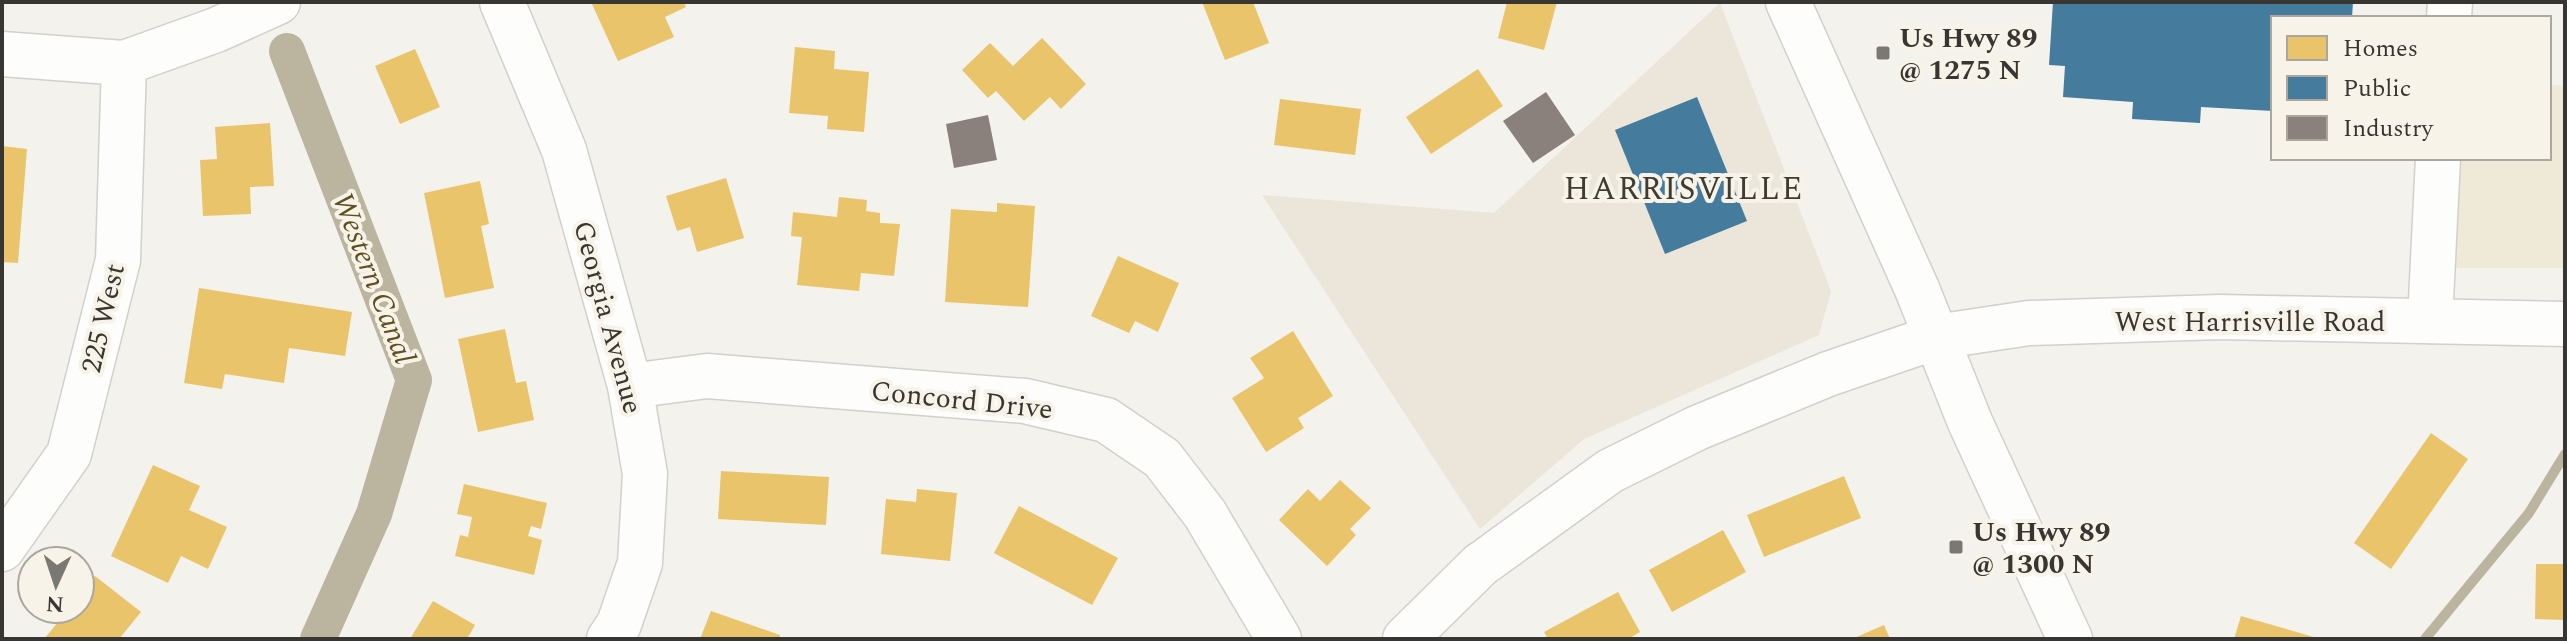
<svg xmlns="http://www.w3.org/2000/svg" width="2567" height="641" font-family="Spectral,serif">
	<rect width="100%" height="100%" fill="#f4f2ec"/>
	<polygon fill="#ebe6d9" points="1720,3 1831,291 1819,335 1584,439 1480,529 1262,195 1494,213"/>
	<polygon fill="#efe9d7" points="2549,85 2565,86 2565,268 2449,268 2454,158 2549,158"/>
	<g fill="#e9c46a">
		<polygon points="591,2 684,2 686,7 665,17 674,37 618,61"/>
		<polygon points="1202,2 1253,2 1269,43 1225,60"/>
		<polygon points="1507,2 1557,2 1544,50 1498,38"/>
		<polygon points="1042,38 1086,84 1061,109 1050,97 1024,121 996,91 988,98 962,70 990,43 1013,66"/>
		<polygon points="795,47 835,51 834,69 869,72 864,132 827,129 828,116 789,113"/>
		<polygon points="415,49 440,107 400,124 375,66"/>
		<polygon points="1478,69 1503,106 1431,154 1406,117"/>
		<polygon points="1280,99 1361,109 1355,155 1274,145"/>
		<polygon points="270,123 274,186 250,187 251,214 203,216 200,160 217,159 215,127"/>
		<polygon points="2,146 27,149 18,263 2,262"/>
		<polygon points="726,178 744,238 697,252 690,227 677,231 666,196"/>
		<polygon points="480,181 489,224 481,226 494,288 445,298 424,193"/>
		<polygon points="839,197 867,200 866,211 880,213 880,223 900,224 894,276 861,273 859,291 797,285 802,237 791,236 793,212 837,217"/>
		<polygon points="997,203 1035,206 1028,307 945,302 951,209 997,212"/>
		<polygon points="1118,256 1179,283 1158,332 1135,321 1129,333 1091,316"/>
		<polygon points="199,288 352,312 345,356 289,348 284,383 225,374 222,389 184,383"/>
		<polygon points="505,329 516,383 526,381 534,420 478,432 458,339"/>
		<polygon points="1293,331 1333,396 1298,418 1304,428 1266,452 1232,398 1264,378 1250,358"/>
		<polygon points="2431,433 2468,459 2391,569 2354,543"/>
		<polygon points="153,465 200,486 189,510 227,527 208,569 181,556 168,583 111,556"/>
		<polygon points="721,471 829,477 826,525 718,519"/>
		<polygon points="1844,476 1861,518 1764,557 1747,515"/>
		<polygon points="1340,480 1371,508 1350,529 1356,535 1327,566 1279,520 1308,489 1320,501"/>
		<polygon points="464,484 547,503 541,529 531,526 528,536 542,540 534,575 455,556 460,535 468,537 472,517 457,514"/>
		<polygon points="917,489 957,493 950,561 881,554 886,499 916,502"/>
		<polygon points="1019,506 1118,558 1092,605 994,553"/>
		<polygon points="1723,530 1746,572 1672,612 1649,570"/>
		<polygon points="2536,564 2565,564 2565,620 2535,619"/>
		<polygon points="95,576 141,612 119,639 44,639 69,609 80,609 80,595"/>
		<polygon points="1618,592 1640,632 1628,639 1548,639 1544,632"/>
		<polygon points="433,601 475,625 467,639 410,639"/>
		<polygon points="711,611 780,635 779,639 700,639"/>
		<polygon points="2241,616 2317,638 2317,639 2234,639"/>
		<polygon points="1884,625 1890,639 1852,639"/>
	</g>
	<g fill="#457b9d">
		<polygon points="2053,2 2353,2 2352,18 2273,18 2273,111 2201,107 2200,123 2132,119 2133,102 2063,97 2065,66 2049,65"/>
		<polygon points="1697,97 1747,221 1665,254 1615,130"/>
	</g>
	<g fill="#8a817c">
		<polygon points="1546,92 1575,135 1533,163 1503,121"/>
		<polygon points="988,115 997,160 954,168 946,124"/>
	</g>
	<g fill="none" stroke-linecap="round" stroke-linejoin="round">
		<polyline stroke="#bbb49e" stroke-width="10" points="2425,639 2529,513 2565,454"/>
		<polyline stroke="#bbb49e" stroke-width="36" points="287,51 414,380 374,514 318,639"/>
		<g stroke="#d1d0cb" stroke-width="47">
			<g id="minor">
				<polyline points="502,2 564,150 630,386 645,474 640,563 619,624 609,639"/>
				<polyline points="2449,18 2450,2"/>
				<polyline points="2,54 124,63 216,30 278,2"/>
				<polyline points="2430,321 2438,158"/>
				<polyline points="630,386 707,376 1025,401 1106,420 1162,458 1205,514 1279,639"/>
				<polyline points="2,549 69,454 118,260 124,63"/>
				<polyline points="1405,639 1480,565 1610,471 1697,428 1828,374 1936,337"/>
			</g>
		</g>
		<g stroke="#d1d0cb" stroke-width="47">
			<g id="major">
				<polyline points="1788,2 1917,289 1970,422 2070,639"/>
				<polyline points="1936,337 2029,323 2220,317 2565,324"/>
			</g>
		</g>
		<use href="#minor" stroke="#fdfdfc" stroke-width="44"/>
		<use href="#major" stroke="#fdfdfc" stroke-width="44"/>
	</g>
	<g fill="#7a7873" stroke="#f7f3e8" stroke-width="3">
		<rect x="1875" y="45" width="16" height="16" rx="4"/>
		<rect x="1948" y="539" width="16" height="16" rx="4"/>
	</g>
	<g text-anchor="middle" stroke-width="8" stroke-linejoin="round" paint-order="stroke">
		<g font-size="28" font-weight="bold" fill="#383632" stroke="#f7f3e8" text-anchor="start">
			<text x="1899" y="47">Us Hwy 89<tspan x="1899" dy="32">@ 1275 N</tspan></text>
			<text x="1972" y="541">Us Hwy 89<tspan x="1972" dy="32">@ 1300 N</tspan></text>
		</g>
		<g font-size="28" fill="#383632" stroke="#f7f3e8">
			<text transform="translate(609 317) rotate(75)" y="10">Georgia Avenue</text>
			<text transform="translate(102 318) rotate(-77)" y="10">225 West</text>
			<text x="2250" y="331">West Harrisville Road</text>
			<text transform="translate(962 399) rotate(6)" y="10">Concord Drive</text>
		</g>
		<g font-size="30" font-style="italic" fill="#61501f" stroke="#f7f3e8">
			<text transform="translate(374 278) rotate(69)" y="10">Western Canal</text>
		</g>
		<g font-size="32" letter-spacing="2" fill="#3f3c33" stroke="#f7f3e8">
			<text x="1684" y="199">HARRISVILLE</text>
		</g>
	</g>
	<rect width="2567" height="641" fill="none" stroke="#383632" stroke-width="8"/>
	<rect x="2271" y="16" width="280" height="144" fill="#f7f3e8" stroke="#aba79f" stroke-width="2"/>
	<rect x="2287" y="36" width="40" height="24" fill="#e9c46a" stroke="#aba79f" stroke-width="2"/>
	<text x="2343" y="56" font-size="24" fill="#383632">Homes</text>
	<rect x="2287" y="76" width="40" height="24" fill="#457b9d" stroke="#aba79f" stroke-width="2"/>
	<text x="2343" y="96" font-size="24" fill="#383632">Public</text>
	<rect x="2287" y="116" width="40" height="24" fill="#8a817c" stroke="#aba79f" stroke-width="2"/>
	<text x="2343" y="136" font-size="24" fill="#383632">Industry</text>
	<g transform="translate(56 585) rotate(183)"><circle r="38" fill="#f7f3e8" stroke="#aba79f" stroke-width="2"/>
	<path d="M0-6L14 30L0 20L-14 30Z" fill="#7a7873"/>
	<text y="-12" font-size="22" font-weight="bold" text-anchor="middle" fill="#383632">N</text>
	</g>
</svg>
